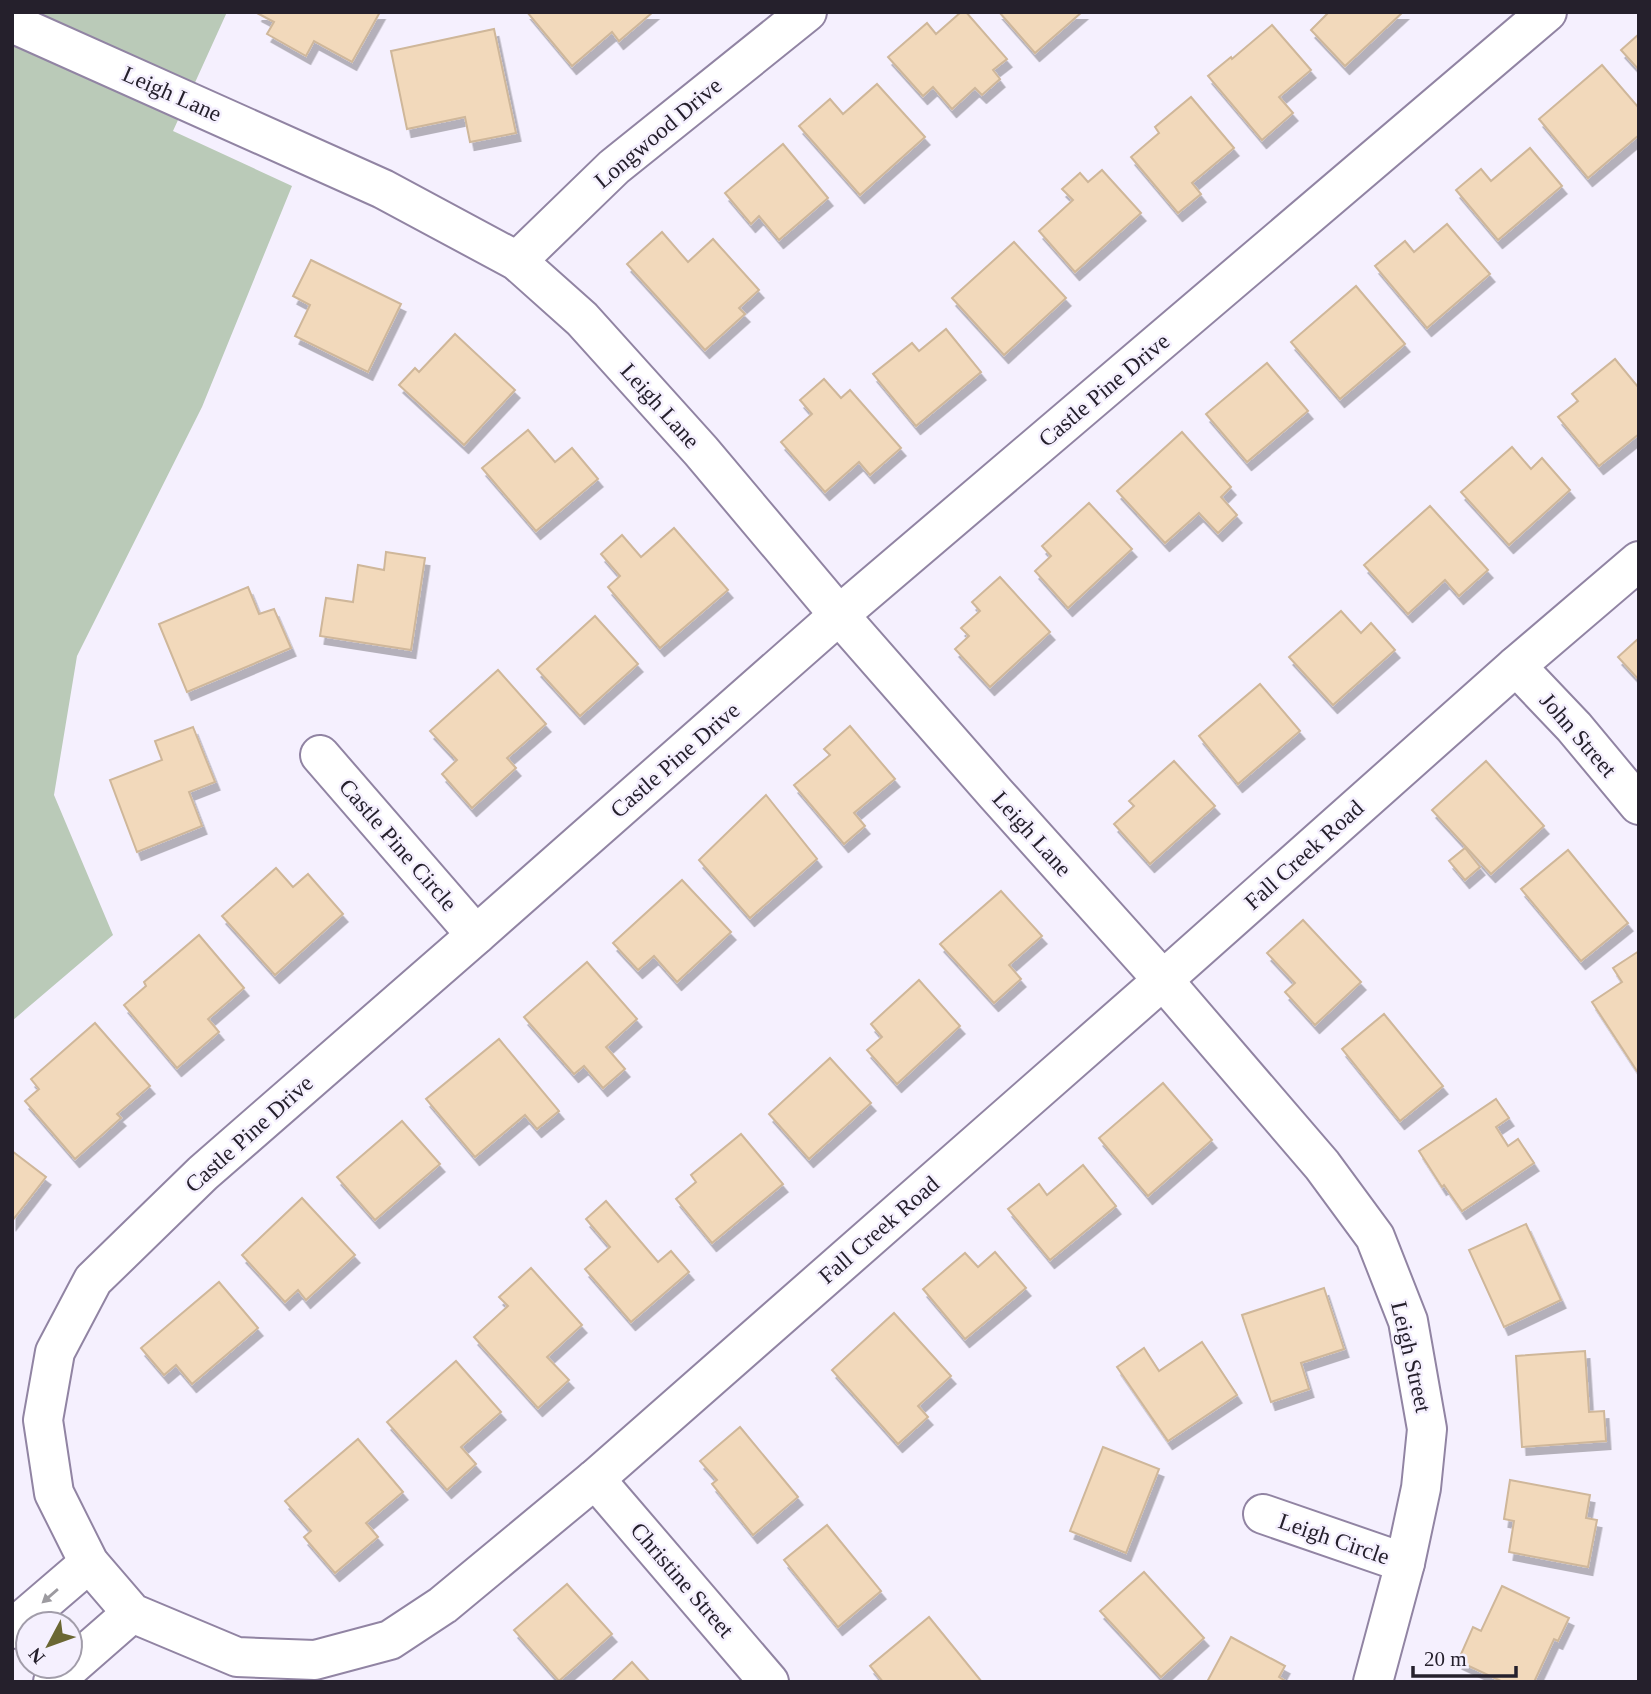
<svg xmlns="http://www.w3.org/2000/svg" width="1651" height="1694" viewBox="0 0 1651 1694" font-family="'Times New Roman',serif">
	<style>
		.green { fill: #bacab8 }
		.building { fill: #f2d9bb; stroke: #cfb79a; stroke-width: 2; filter: url(#shadow) }
		.lines { fill: none; stroke-linecap: round; stroke-linejoin: round }
		.minor-casing { stroke: #9184a3; stroke-width: 42 }
		.minor { stroke: #fff; stroke-width: 38 }
		.oneway { fill: #9d9ba0 }
		.labels { text-anchor: middle; dominant-baseline: central; stroke-width: 5; stroke-linejoin: round; paint-order: stroke }
		.street-label { font-size: 23px; fill: #25202c; stroke: #f5f0fe }
	</style>
	<defs>
		<filter id="shadow"><feDropShadow dx="4.5" dy="8" stdDeviation="0" flood-color="#0004"/></filter>
	</defs>
	<rect width="100%" height="100%" fill="#f5f0fe"/>
	<path class="green" d="M12,12H227L173,131L292,186L202,407L77,656L54,795L113,935L12,1021Z"/>
	<g class="building">
		<path d="M380,12L352,62L314,41L306,56L267,34L274,22L257,13Z"/>
		<path d="M527,12H653L619,41L612,32L572,66Z"/>
		<path d="M961,12H966L1007,59L993,70L1000,79L982,95L975,88L952,109L933,87L923,96L888,57L927,23L936,34Z"/>
		<path d="M999,12H1082L1035,53Z"/>
		<path d="M1326,12H1403L1345,66L1311,30L1327,14Z"/>
		<path d="M1272,25L1311,70L1279,97L1293,113L1262,140L1208,76L1231,57L1232,59Z"/>
		<path d="M494,29L516,133L470,142L465,117L407,129L391,51Z"/>
		<path d="M1639,34V70L1621,50Z"/>
		<path d="M1602,65L1639,108V135L1588,178L1539,119Z"/>
		<path d="M877,84L925,137L860,195L799,126L830,99L843,114Z"/>
		<path d="M1191,97L1234,148L1192,183L1201,194L1178,213L1131,157L1159,133L1155,127Z"/>
		<path d="M783,144L828,198L779,240L759,216L751,224L725,193Z"/>
		<path d="M1530,148L1562,186L1498,240L1456,190L1481,169L1491,181Z"/>
		<path d="M1102,170L1141,213L1075,272L1039,231L1073,200L1062,189L1080,173L1088,182Z"/>
		<path d="M1447,224L1490,274L1427,328L1375,266L1405,241L1414,252Z"/>
		<path d="M662,232L688,262L713,239L759,290L739,308L745,314L705,350L627,264Z"/>
		<path d="M1014,242L1066,298L1004,355L952,298Z"/>
		<path d="M311,260L401,304L368,372L295,336L310,305L293,296Z"/>
		<path d="M1356,286L1405,344L1340,399L1291,342Z"/>
		<path d="M946,329L981,372L916,426L873,374L912,343L919,351Z"/>
		<path d="M455,334L515,390L464,445L399,385L415,368L419,372Z"/>
		<path d="M1615,359L1639,388V434L1599,466L1558,417L1578,401L1572,394Z"/>
		<path d="M1267,363L1308,411L1247,462L1206,414Z"/>
		<path d="M824,379L841,398L850,390L901,448L870,475L859,462L825,492L781,442L812,414L800,400Z"/>
		<path d="M528,430L555,462L572,448L598,479L536,531L482,468Z"/>
		<path d="M1182,432L1231,487L1221,497L1237,515L1218,533L1199,513L1165,543L1117,491Z"/>
		<path d="M1512,447L1531,469L1542,458L1570,490L1509,545L1461,492Z"/>
		<path d="M1089,503L1132,549L1068,608L1035,571L1051,556L1042,546Z"/>
		<path d="M1430,506L1488,570L1459,596L1445,580L1408,614L1364,565Z"/>
		<path d="M674,528L728,590L660,648L608,587L620,576L601,554L622,535L641,557Z"/>
		<path d="M386,552L425,558L411,650L320,636L326,598L353,602L358,565L384,570Z"/>
		<path d="M1000,577L1050,632L990,687L955,649L969,636L961,628L980,611L972,602Z"/>
		<path d="M248,587L259,614L274,609L291,648L187,692L159,624Z"/>
		<path d="M1341,611L1361,633L1371,623L1395,650L1333,705L1289,657Z"/>
		<path d="M595,616L638,664L580,716L537,669Z"/>
		<path d="M1639,638V680L1618,657Z"/>
		<path d="M498,670L546,724L507,758L516,768L472,808L442,774L457,760L430,731Z"/>
		<path d="M1260,684L1300,731L1238,784L1199,736Z"/>
		<path d="M850,726L895,779L854,813L865,826L844,844L794,785L830,755L824,749Z"/>
		<path d="M193,727L215,782L189,792L202,826L137,852L110,780L162,760L155,741Z"/>
		<path d="M1174,761L1215,806L1150,864L1114,824L1134,806L1129,801Z"/>
		<path d="M1486,761L1544,826L1491,874L1432,810Z"/>
		<path d="M766,795L817,859L750,918L699,860Z"/>
		<path d="M1465,848L1480,867L1465,880L1449,861Z"/>
		<path d="M1568,850L1628,923L1581,961L1521,889Z"/>
		<path d="M276,868L293,887L308,874L343,914L275,975L222,916Z"/>
		<path d="M682,880L731,932L677,982L654,956L638,970L613,943Z"/>
		<path d="M1001,891L1042,936L1009,965L1021,979L994,1003L940,944Z"/>
		<path d="M1303,920L1361,982L1315,1025L1285,992L1295,983L1267,953Z"/>
		<path d="M199,935L244,988L208,1019L219,1032L177,1068L124,1005L146,986L144,982Z"/>
		<path d="M1639,951V1070L1637,1071L1592,1002L1622,982L1613,968Z"/>
		<path d="M587,962L637,1019L606,1047L625,1069L603,1088L584,1066L574,1074L524,1017Z"/>
		<path d="M919,980L960,1026L897,1084L867,1050L882,1037L871,1024Z"/>
		<path d="M1384,1014L1443,1086L1400,1121L1342,1049Z"/>
		<path d="M95,1023L150,1086L117,1114L121,1118L75,1159L25,1101L39,1089L31,1079Z"/>
		<path d="M499,1039L559,1111L537,1129L525,1115L475,1157L426,1099Z"/>
		<path d="M830,1058L871,1103L809,1159L769,1114Z"/>
		<path d="M1163,1083L1212,1140L1148,1196L1099,1138Z"/>
		<path d="M1496,1099L1509,1118L1496,1127L1508,1146L1518,1139L1534,1163L1462,1211L1444,1185L1442,1187L1419,1151Z"/>
		<path d="M402,1121L440,1164L375,1220L337,1177Z"/>
		<path d="M741,1134L783,1184L712,1243L676,1199L696,1182L691,1175Z"/>
		<path d="M12,1151L46,1177L12,1221Z"/>
		<path d="M1083,1165L1116,1206L1050,1260L1008,1209L1039,1184L1047,1195Z"/>
		<path d="M302,1198L355,1255L306,1300L298,1290L285,1302L242,1255Z"/>
		<path d="M606,1201L658,1262L671,1251L689,1272L631,1322L585,1269L610,1247L586,1219Z"/>
		<path d="M1526,1224L1561,1300L1504,1327L1469,1250Z"/>
		<path d="M995,1252L1026,1288L965,1339L923,1289L965,1253L978,1267Z"/>
		<path d="M531,1268L582,1325L547,1357L569,1380L538,1408L474,1337L508,1306L499,1297Z"/>
		<path d="M219,1282L258,1328L192,1384L176,1365L164,1375L141,1348Z"/>
		<path d="M1324,1288L1344,1349L1301,1363L1309,1389L1271,1402L1242,1315Z"/>
		<path d="M894,1313L951,1376L918,1406L928,1417L898,1444L832,1370Z"/>
		<path d="M1202,1342L1237,1395L1168,1441L1117,1367L1144,1348L1159,1371Z"/>
		<path d="M1585,1351L1589,1412L1604,1411L1606,1441L1522,1447L1516,1356Z"/>
		<path d="M456,1361L501,1412L461,1447L476,1464L447,1490L387,1422Z"/>
		<path d="M740,1427L798,1497L753,1535L712,1484L717,1480L700,1461Z"/>
		<path d="M358,1439L403,1492L366,1523L378,1537L335,1573L304,1537L311,1531L285,1501Z"/>
		<path d="M1103,1447L1159,1469L1126,1553L1070,1531Z"/>
		<path d="M1510,1480L1590,1495L1586,1518L1597,1520L1588,1567L1509,1552L1514,1521L1504,1519Z"/>
		<path d="M827,1525L881,1591L838,1627L784,1560Z"/>
		<path d="M1144,1572L1204,1638L1161,1677L1100,1611Z"/>
		<path d="M567,1584L612,1634L559,1681L514,1630Z"/>
		<path d="M1502,1586L1569,1618L1558,1641L1554,1639L1534,1682H1503L1458,1661L1473,1627L1481,1631Z"/>
		<path d="M929,1617L982,1682H883L870,1666Z"/>
		<path d="M1231,1637L1285,1666L1279,1677L1287,1682H1207Z"/>
		<path d="M632,1662L650,1682H611Z"/>
	</g>
	<g class="lines">
		<defs>
			<g id="minor">
				<path d="M1547,12L839,615L476,935L203,1173L93,1280L55,1352L43,1420L54,1493L89,1563L132,1613L237,1657L315,1660L390,1640L443,1605L595,1479L1163,980L1516,666L1639,561"/>
				<path d="M12,23L383,189L517,261L582,319L701,451L839,615L996,794L1163,980L1322,1165L1375,1237L1408,1321L1427,1429L1421,1488L1405,1563L1373,1682"/>
				<path d="M517,261L614,167L807,12"/>
				<path d="M1516,666L1574,727L1639,805"/>
				<path d="M320,755L476,935"/>
				<path d="M595,1479L769,1682"/>
				<path d="M1263,1514L1405,1563"/>
				<path d="M12,1629L89,1563"/>
				<path d="M53,1682L132,1613"/>
			</g>
		</defs>
		<use href="#minor" class="minor-casing"/>
		<use href="#minor" class="minor"/>
	</g>
	<defs><path id="oneway-solid" d="M-6-.8H1V-3.2L6.5 0L1 3.2V.8H-6Z" transform="scale(1.75)"/></defs>
	<use class="oneway" href="#oneway-solid" transform="translate(50 1596) rotate(139)"/>
	<g class="labels">
		<g class="street-label">
			<text transform="translate(172 94) rotate(24)">Leigh Lane</text>
			<text transform="translate(658 133) rotate(-40)">Longwood Drive</text>
			<text transform="translate(1104 390) rotate(-40)">Castle Pine Drive</text>
			<text transform="translate(660 406) rotate(48)">Leigh Lane</text>
			<text transform="translate(1578 735) rotate(49)">John Street</text>
			<text transform="translate(675 760) rotate(-41)">Castle Pine Drive</text>
			<text transform="translate(1032 834) rotate(48)">Leigh Lane</text>
			<text transform="translate(398 845) rotate(49)">Castle Pine Circle</text>
			<text transform="translate(1304 855) rotate(-42)">Fall Creek Road</text>
			<text transform="translate(249 1134) rotate(-42)">Castle Pine Drive</text>
			<text transform="translate(879 1230) rotate(-41)">Fall Creek Road</text>
			<text transform="translate(1411 1357) rotate(77)">Leigh Street</text>
			<text transform="translate(1334 1539) rotate(19)">Leigh Circle</text>
			<text transform="translate(682 1580) rotate(49)">Christine Street</text>
		</g>
	</g>
	<rect width="1651" height="1694" fill="none" stroke="#25202c" stroke-width="28"/>
	<g transform="translate(49 1645) rotate(229)"><circle r="33" fill="#f5f0fe" stroke="#a29daa" stroke-width="2"/>
	<path d="M0-5L12 26L0 18L-12 26Z" fill="#6b6733"/>
	<text y="-10" font-size="19" font-weight="bold" text-anchor="middle" fill="#25202c">N</text>
	</g>
	<path d="M1413 1666v10h103v-10" fill="none" stroke="#25202c" stroke-width="3.5"/>
	<text x="1424" y="1666" font-size="21" fill="#25202c" stroke="#f5f0fe" stroke-width="5" paint-order="stroke">20 m</text>
</svg>
